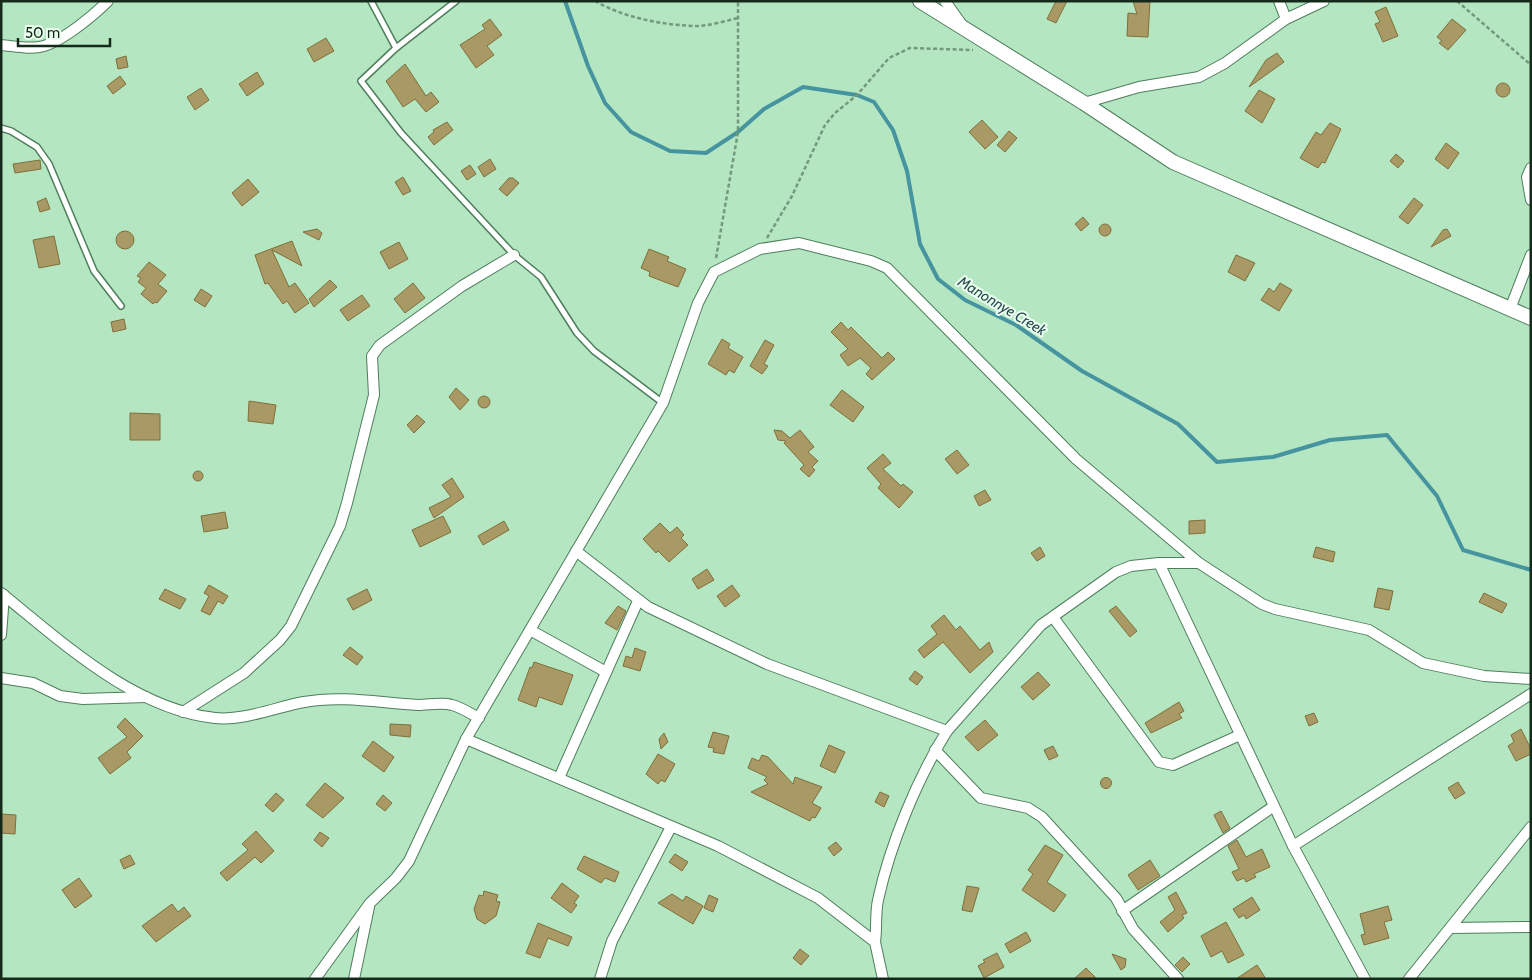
<svg xmlns="http://www.w3.org/2000/svg" width="1532" height="980" viewBox="0 0 1532 980" font-family="Cabin,sans-serif">
	<style>
		.lines { fill: none; stroke-linecap: round; stroke-linejoin: round }
		.stream { stroke: #46949f; stroke-width: 4 }
		.building { fill: #a99964; stroke: #7f6f3b }
		.lane-casing { stroke: #4f7e5d; stroke-width: 8 }
		.street-casing { stroke: #4f7e5d; stroke-width: 12 }
		.secondary-casing { stroke: #4f7e5d; stroke-width: 16 }
		.path { stroke: #73997d; stroke-width: 2.5; stroke-dasharray: 4 2.5; stroke-linecap: butt }
		.lane { stroke: #fff; stroke-width: 5 }
		.street { stroke: #fff; stroke-width: 10 }
		.secondary { stroke: #fff; stroke-width: 14 }
		.labels { text-anchor: middle; dominant-baseline: central; stroke-width: 4; stroke-linejoin: round; paint-order: stroke }
		.water-label { font-size: 15px; font-style: italic; fill: #2c4c53; stroke: #ebffef }
	</style>
	<rect width="100%" height="100%" fill="#b4e6c1"/>
	<g class="lines">
		<path class="stream" d="M565,1L588,66L605,103L631,132L670,151L706,153L738,132L764,109L803,87L857,95L874,102L893,130L907,171L920,244L938,279L965,300L1016,325L1082,371L1178,424L1217,462L1273,457L1330,440L1387,435L1437,496L1463,550L1531,570"/>
	</g>
	<g class="building">
		<path d="M1056,1H1067L1056,23L1047,19Z"/>
		<path d="M1133,1H1150L1148,37L1127,36L1128,13L1137,14Z"/>
		<path d="M1386,7L1398,36L1383,42L1375,24L1380,22L1375,12Z"/>
		<path d="M490,19L502,35L487,46L494,55L476,68L460,45L485,29L482,25Z"/>
		<path d="M1452,19L1466,30L1448,50L1439,43L1442,41L1437,37Z"/>
		<path d="M326,38L334,51L314,62L307,49Z"/>
		<path d="M1277,53L1284,62L1249,87L1266,60Z"/>
		<path d="M126,56L128,67L118,69L116,59Z"/>
		<path d="M405,64L426,96L431,92L439,102L426,112L415,99L403,107L386,81Z"/>
		<path d="M257,72L264,84L247,96L239,84Z"/>
		<path d="M120,76L126,84L113,94L107,86Z"/>
		<circle cx="1503" cy="90" r="7"/>
		<path d="M201,88L209,100L195,110L187,97Z"/>
		<path d="M1259,90L1275,99L1262,123L1245,111Z"/>
		<path d="M982,120L998,137L985,149L969,132Z"/>
		<path d="M447,122L453,130L434,145L428,137L434,132L433,130Z"/>
		<path d="M1330,123L1341,129L1325,163L1322,162L1318,168L1300,158L1316,132L1321,135Z"/>
		<path d="M1009,131L1017,138L1005,152L997,145Z"/>
		<path d="M1446,143L1459,153L1448,169L1435,159Z"/>
		<path d="M1396,154L1404,161L1398,168L1390,161Z"/>
		<path d="M490,159L496,169L484,177L478,167Z"/>
		<path d="M40,160L41,169L15,173L13,164Z"/>
		<path d="M470,165L476,174L467,180L461,171Z"/>
		<path d="M403,177L411,191L403,195L395,182Z"/>
		<path d="M509,178H513L519,183L507,196L499,189Z"/>
		<path d="M248,179L259,192L242,206L232,193Z"/>
		<path d="M46,198L50,209L40,212L37,202Z"/>
		<path d="M1414,198L1423,205L1408,224L1399,217Z"/>
		<path d="M1083,217L1089,224L1081,231L1075,224Z"/>
		<circle cx="1105" cy="230" r="6"/>
		<path d="M317,229L322,233L319,240L303,232Z"/>
		<path d="M1447,229L1451,236L1431,247L1443,230Z"/>
		<circle cx="125" cy="240" r="9"/>
		<path d="M54,236L60,264L39,268L33,240Z"/>
		<path d="M292,241L302,266L272,250L289,287L295,283L309,303L295,313L287,301L283,304L268,283L265,284L255,255Z"/>
		<path d="M399,242L408,259L389,269L380,252Z"/>
		<path d="M649,249L669,257L667,261L686,269L678,287L649,276L650,272L641,268Z"/>
		<path d="M1236,255L1255,263L1245,281L1228,272Z"/>
		<path d="M149,262L166,275L158,284L167,291L157,303L155,302L153,304L141,294L146,288L138,282L141,278L137,276Z"/>
		<path d="M330,280L337,287L314,307L309,299Z"/>
		<path d="M413,283L425,298L405,313L394,299Z"/>
		<path d="M1280,283L1292,290L1279,311L1261,300L1269,288L1274,292Z"/>
		<path d="M201,289L212,296L205,307L194,300Z"/>
		<path d="M362,295L370,306L348,321L340,310Z"/>
		<path d="M124,319L126,329L113,332L111,322Z"/>
		<path d="M841,322L848,330L851,327L882,358L888,352L895,359L872,380L866,374L871,368L860,358L848,366L840,355L848,349L831,332Z"/>
		<path d="M722,339L730,344L728,348L743,357L734,373L729,370L726,375L708,364Z"/>
		<path d="M765,340L774,345L764,364L768,366L762,374L750,366Z"/>
		<path d="M456,388L469,400L460,410L449,397Z"/>
		<path d="M842,390L864,407L853,422L830,405Z"/>
		<circle cx="484" cy="402" r="6"/>
		<path d="M249,401L276,405L273,424L248,421Z"/>
		<path d="M130,413L160,414V440H130Z"/>
		<path d="M417,415L425,422L414,433L407,425Z"/>
		<path d="M774,430L782,431L790,438L800,430L814,447L808,452L818,461L812,467L815,470L809,477L800,469L804,465L784,443L786,441L778,440Z"/>
		<path d="M957,450L969,465L957,474L945,459Z"/>
		<path d="M883,454L891,463L883,469L901,486L903,484L913,492L899,508L878,488L881,484L867,468Z"/>
		<circle cx="198" cy="476" r="5"/>
		<path d="M452,478L464,497L434,518L429,508L451,497L442,485Z"/>
		<path d="M985,490L991,500L979,506L974,496Z"/>
		<path d="M225,512L228,528L204,532L201,516Z"/>
		<path d="M443,516L451,532L420,547L412,530Z"/>
		<path d="M1205,520V533L1189,534V521Z"/>
		<path d="M504,521L509,530L483,545L478,536Z"/>
		<path d="M660,523L670,533L677,527L684,535L681,538L688,545L669,562L658,551L656,553L643,539Z"/>
		<path d="M1040,547L1045,556L1037,561L1031,553Z"/>
		<path d="M1316,547L1335,552L1333,562L1313,557Z"/>
		<path d="M707,569L714,580L698,589L692,579Z"/>
		<path d="M209,585L228,596L223,604L218,601L210,615L201,611L209,596L204,593Z"/>
		<path d="M732,585L740,596L725,607L717,596Z"/>
		<path d="M1378,588L1393,591L1389,610L1374,607Z"/>
		<path d="M165,589L186,599L180,609L159,599Z"/>
		<path d="M367,589L372,600L353,610L347,599Z"/>
		<path d="M1484,593L1507,604L1502,613L1479,602Z"/>
		<path d="M618,606L626,611L617,630L605,623Z"/>
		<path d="M1116,606L1137,631L1130,637L1109,611Z"/>
		<path d="M944,615L956,630L960,626L980,650L989,642L993,652L970,673L943,642L924,658L918,650L937,634L931,626Z"/>
		<path d="M350,647L363,657L357,665L343,655Z"/>
		<path d="M635,648L646,652L640,671L623,666L626,656L632,658Z"/>
		<path d="M534,662L573,675L562,705L539,697L536,707L518,700L530,667L532,668Z"/>
		<path d="M915,671L923,677L917,685L909,679Z"/>
		<path d="M1038,672L1050,685L1033,700L1021,687Z"/>
		<path d="M1179,702L1184,711L1179,714L1182,718L1151,733L1145,723Z"/>
		<path d="M1314,713L1318,722L1309,726L1305,716Z"/>
		<path d="M125,718L143,736L127,752L131,758L110,774L98,758L127,737L117,727Z"/>
		<path d="M985,720L998,735L978,751L965,737Z"/>
		<path d="M390,724L411,725L410,737L390,735Z"/>
		<path d="M1521,729L1531,749V754L1516,761L1508,746L1514,742L1511,735Z"/>
		<path d="M713,732L729,736L724,754L713,752L714,748L708,747Z"/>
		<path d="M664,733L668,742L661,749L659,739Z"/>
		<path d="M373,741L394,757L384,772L362,756Z"/>
		<path d="M829,745L845,752L835,773L820,766Z"/>
		<path d="M1053,746L1058,756L1049,760L1044,750Z"/>
		<path d="M658,754L675,764L665,782L661,780L658,784L646,774Z"/>
		<path d="M762,755L768,757L793,784L795,777L822,787L812,803L821,808L815,818L812,817L810,821L751,792L768,784L764,780L767,777L748,768L752,758L759,761Z"/>
		<circle cx="1106" cy="783" r="5.5"/>
		<path d="M1458,782L1465,793L1455,799L1448,788Z"/>
		<path d="M325,783L344,798L323,818L306,805Z"/>
		<path d="M880,792L889,796L884,807L875,802Z"/>
		<path d="M276,793L284,800L273,812L265,805Z"/>
		<path d="M383,795L392,803L385,811L376,804Z"/>
		<path d="M1221,811L1230,828L1223,833L1214,815Z"/>
		<path d="M1,814L16,815L15,834L1,833Z"/>
		<path d="M256,831L274,851L261,863L255,857L227,881L220,873L248,850L242,844Z"/>
		<path d="M320,832L329,838L322,847L314,840Z"/>
		<path d="M1237,840L1246,857L1262,849L1270,867L1254,874L1256,877L1246,882L1244,878L1237,881L1232,872L1239,869L1228,846Z"/>
		<path d="M836,842L842,849L834,856L828,848Z"/>
		<path d="M1045,845L1063,855L1047,882L1066,895L1054,912L1022,890L1033,874L1028,870Z"/>
		<path d="M675,854L688,862L682,871L669,862Z"/>
		<path d="M130,855L135,864L124,869L120,860Z"/>
		<path d="M584,856L619,872L615,882L605,878L601,883L577,869Z"/>
		<path d="M1150,860L1160,876L1138,890L1128,875Z"/>
		<path d="M79,878L92,896L75,908L62,890Z"/>
		<path d="M562,883L579,896L574,903L577,905L571,913L551,898Z"/>
		<path d="M967,886L979,888L972,912L962,910Z"/>
		<path d="M484,891L498,895L496,901L500,902L496,916L485,924L477,919L474,909L479,895L483,896Z"/>
		<path d="M1176,892L1187,913L1182,915L1184,918L1168,932L1160,922L1175,910L1168,897Z"/>
		<path d="M672,894L683,901L686,896L703,906L693,924L658,903Z"/>
		<path d="M709,895L718,899L713,912L704,908Z"/>
		<path d="M1252,897L1260,910L1246,919L1244,915L1239,918L1233,909Z"/>
		<path d="M172,904L178,912L184,907L191,916L156,942L142,926Z"/>
		<path d="M1388,906L1392,920L1384,922L1389,938L1364,945L1361,935L1365,934L1360,914Z"/>
		<path d="M1226,922L1244,955L1228,963L1222,951L1211,957L1201,936Z"/>
		<path d="M538,923L572,937L568,946L548,938L540,958L526,953Z"/>
		<path d="M1026,932L1031,941L1010,953L1005,944Z"/>
		<path d="M800,949L809,956L801,965L793,958Z"/>
		<path d="M997,953L1004,967L984,978L978,966L985,962L983,960Z"/>
		<path d="M1112,954L1126,959L1125,967L1121,970Z"/>
		<path d="M1183,957L1190,964L1182,972L1175,965Z"/>
		<path d="M1257,965L1266,979H1236Z"/>
		<path d="M1086,968L1097,979H1074Z"/>
	</g>
	<g class="lines">
		<defs>
			<g id="lane">
				<path d="M371,1L396,48"/>
				<path d="M456,1L396,48L361,81L401,133L514,255L541,277L577,333L594,351L663,403"/>
				<path d="M1,128L11,131L37,147L49,164L94,271L121,306"/>
			</g>
			<g id="street">
				<path d="M945,1L962,25"/>
				<path d="M1279,1L1286,19"/>
				<path d="M1,45C14,46 31,50 44,46C64,40 94,15 108,1"/>
				<path d="M1084,103L1139,87L1199,77L1225,63L1286,19L1324,1"/>
				<path d="M1531,168L1527,177L1531,200"/>
				<path d="M1510,309L1531,255"/>
				<path d="M576,551L648,607L767,664L947,731"/>
				<path d="M1159,563L1293,846L1365,979"/>
				<path d="M1,593C62,642 133,709 215,718C244,721 276,707 304,702C342,695 380,703 418,705C429,705 441,702 452,705C461,707 471,714 479,718"/>
				<path d="M1053,617L1159,762L1173,765L1240,735"/>
				<path d="M530,630L606,672"/>
				<path d="M1,635L4,595"/>
				<path d="M1,678L33,683L60,696L83,699L146,697"/>
				<path d="M183,712L244,673L280,640L291,626L340,526L347,503L374,395L372,356L380,345L462,286L514,255"/>
				<path d="M466,739L718,846L818,898L875,942L883,979"/>
				<path d="M935,750L981,798L1028,808L1042,817L1116,898L1133,929L1178,979"/>
				<path d="M559,778L638,601"/>
				<path d="M1293,846L1531,694"/>
				<path d="M1122,911L1274,806"/>
				<path d="M1451,928L1531,927"/>
				<path d="M875,942C877,929 875,914 878,900C890,845 917,779 947,731L1041,625L1116,572L1131,566L1159,563H1199"/>
				<path d="M315,979L370,903L396,878L409,861L466,739L663,403L698,303L714,272L760,249L799,243L871,261L887,268L1076,459L1199,563L1262,604L1275,609L1369,630L1423,663L1484,676L1531,679"/>
				<path d="M354,979L369,907"/>
				<path d="M600,979L612,941L671,827"/>
				<path d="M1409,979L1531,827"/>
			</g>
			<path id="secondary" d="M920,1L1084,103L1173,162L1531,318"/>
		</defs>
		<use href="#lane" class="lane-casing"/>
		<use href="#street" class="street-casing"/>
		<use href="#secondary" class="secondary-casing"/>
		<g class="path">
			<path d="M595,1C625,18 662,25 696,26C709,26 725,21 738,18"/>
			<path d="M1457,1L1531,65"/>
			<path d="M767,238L792,196L825,125L835,113L857,95L889,58L910,48L973,50"/>
			<path d="M716,258L738,132V1"/>
		</g>
		<use href="#lane" class="lane"/>
		<use href="#street" class="street"/>
		<use href="#secondary" class="secondary"/>
	</g>
	<g class="labels">
		<g class="water-label">
			<text transform="translate(1002 306) rotate(31)">Manonnye Creek</text>
		</g>
	</g>
	<rect width="1532" height="980" fill="none" stroke="#162a1c" stroke-width="5"/>
	<path d="M18 38v8h92v-8" fill="none" stroke="#162a1c" stroke-width="2.5"/>
	<text x="25" y="38" font-size="15" fill="#162a1c" stroke="#ebffef" stroke-width="4" paint-order="stroke">50 m</text>
</svg>
